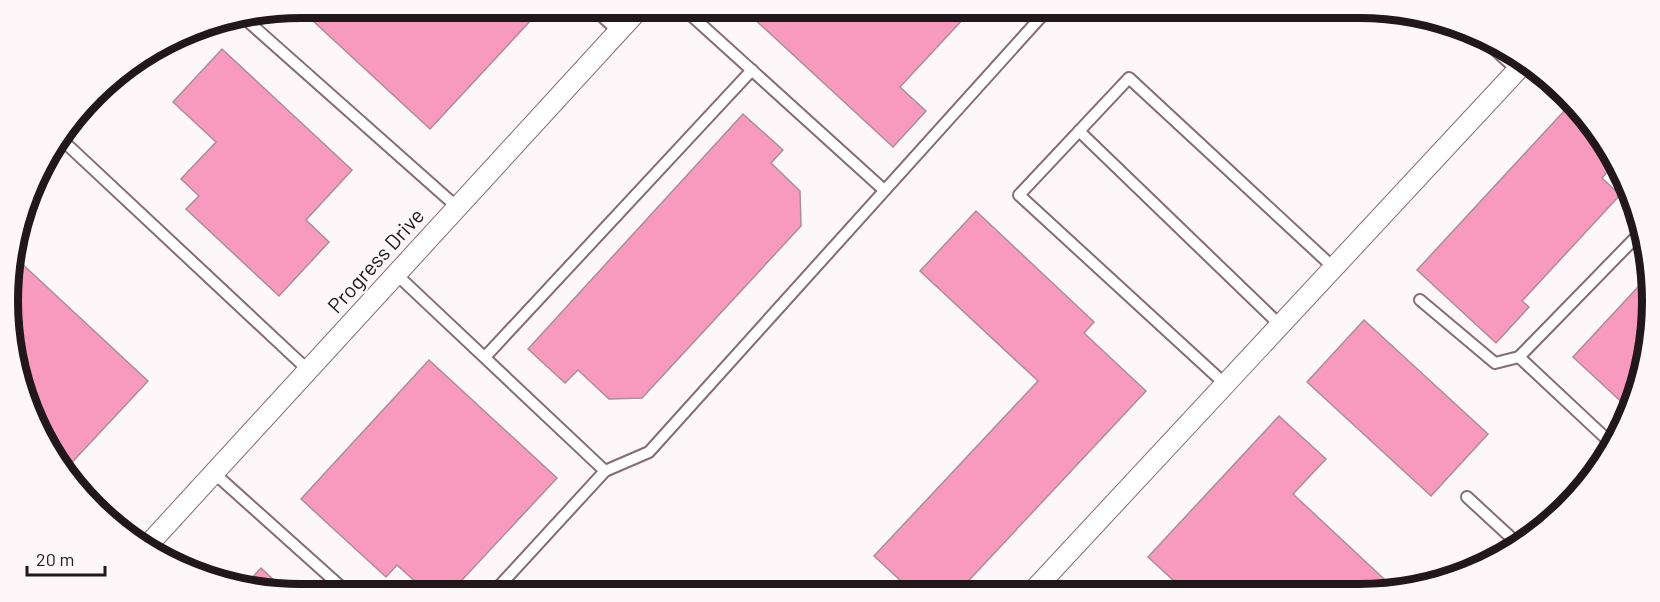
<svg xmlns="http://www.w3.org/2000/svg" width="1660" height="602" viewBox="0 0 1660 602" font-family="Barlow,sans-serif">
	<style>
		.building { fill: #f89abd; stroke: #ab8e97; stroke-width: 1.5 }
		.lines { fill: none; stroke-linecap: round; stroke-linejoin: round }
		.lane-casing { stroke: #876b75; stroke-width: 14 }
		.street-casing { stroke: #876b75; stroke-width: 22 }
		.lane { stroke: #fff; stroke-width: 10 }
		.street { stroke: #fff; stroke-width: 20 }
		.labels { text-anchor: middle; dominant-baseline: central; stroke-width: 4.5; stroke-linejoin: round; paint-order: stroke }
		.street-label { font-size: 21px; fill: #22171b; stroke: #fef7fa }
		.rim { fill: none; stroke: #22171b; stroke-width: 8 }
	</style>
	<rect width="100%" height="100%" fill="#fef7fa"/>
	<g class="building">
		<path d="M299,8H522L533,18L430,129Z"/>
		<path d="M757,8H955L965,17L900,87L926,111L893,147L750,15Z"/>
		<path d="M222,49L352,170L306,220L329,242L279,296L186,209L199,196L181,179L216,142L173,102Z"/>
		<path d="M1565,110L1613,155L1616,162L1602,178L1620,195L1522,301L1529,307L1496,343L1417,270Z"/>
		<path d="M743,114L783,150L771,163L800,191L801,226L642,398L609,399L578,370L565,383L528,349Z"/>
		<path d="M976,211L1094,322L1084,333L1146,391L957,593H914L874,556L1038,381L920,271Z"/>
		<path d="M19,261L148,381L64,471L57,464L13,359L10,270Z"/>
		<path d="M1649,275L1642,377L1628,408L1573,357Z"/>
		<path d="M1364,320L1488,434L1431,496L1307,382Z"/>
		<path d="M429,360L557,478L449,594H429L397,565L386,577L301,499Z"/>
		<path d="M1279,416L1326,459L1293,494L1398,592H1186L1148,557Z"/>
		<path d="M261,568L288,593L243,587Z"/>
	</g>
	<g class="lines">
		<defs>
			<g id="lane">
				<path d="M593,8L618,31"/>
				<path d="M683,8L884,190"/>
				<path d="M1029,8L1040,18"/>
				<path d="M243,17L457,207"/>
				<path d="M1490,45L1517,70"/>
				<path d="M1079,131L1280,325"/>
				<path d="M60,138L308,370"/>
				<path d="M396,274L605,471"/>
				<path d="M1420,300L1495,363L1519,357"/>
				<path d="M485,357L752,70"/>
				<path d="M1225,384L1019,195L1129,78L1334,268"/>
				<path d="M1612,444L1519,357L1640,233"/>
				<path d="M214,473L349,594"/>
				<path d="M1467,497L1518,544"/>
				<path d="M492,594L605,471L649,452L1049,8"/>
			</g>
			<g id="street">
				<path d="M147,546L640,8"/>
				<path d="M1031,593L1525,62"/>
			</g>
		</defs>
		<use href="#lane" class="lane-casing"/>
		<use href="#street" class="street-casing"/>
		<use href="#lane" class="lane"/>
		<use href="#street" class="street"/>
	</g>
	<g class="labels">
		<g class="street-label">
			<text transform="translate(375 260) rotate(-48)">Progress Drive</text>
		</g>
	</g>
	<path d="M0 0H1660V602H0ZM301 18H1359A283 283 0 0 1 1642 301V301A283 283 0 0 1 1359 584H301A283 283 0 0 1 18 301V301A283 283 0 0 1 301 18Z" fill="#fef7fa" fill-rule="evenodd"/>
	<path class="rim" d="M301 18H1359A283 283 0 0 1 1642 301V301A283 283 0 0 1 1359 584H301A283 283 0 0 1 18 301V301A283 283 0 0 1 301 18Z"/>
	<path d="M27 566v9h78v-9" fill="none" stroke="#22171b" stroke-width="3"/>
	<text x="36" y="566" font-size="18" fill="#22171b" stroke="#fef7fa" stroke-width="4.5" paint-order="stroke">20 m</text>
</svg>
